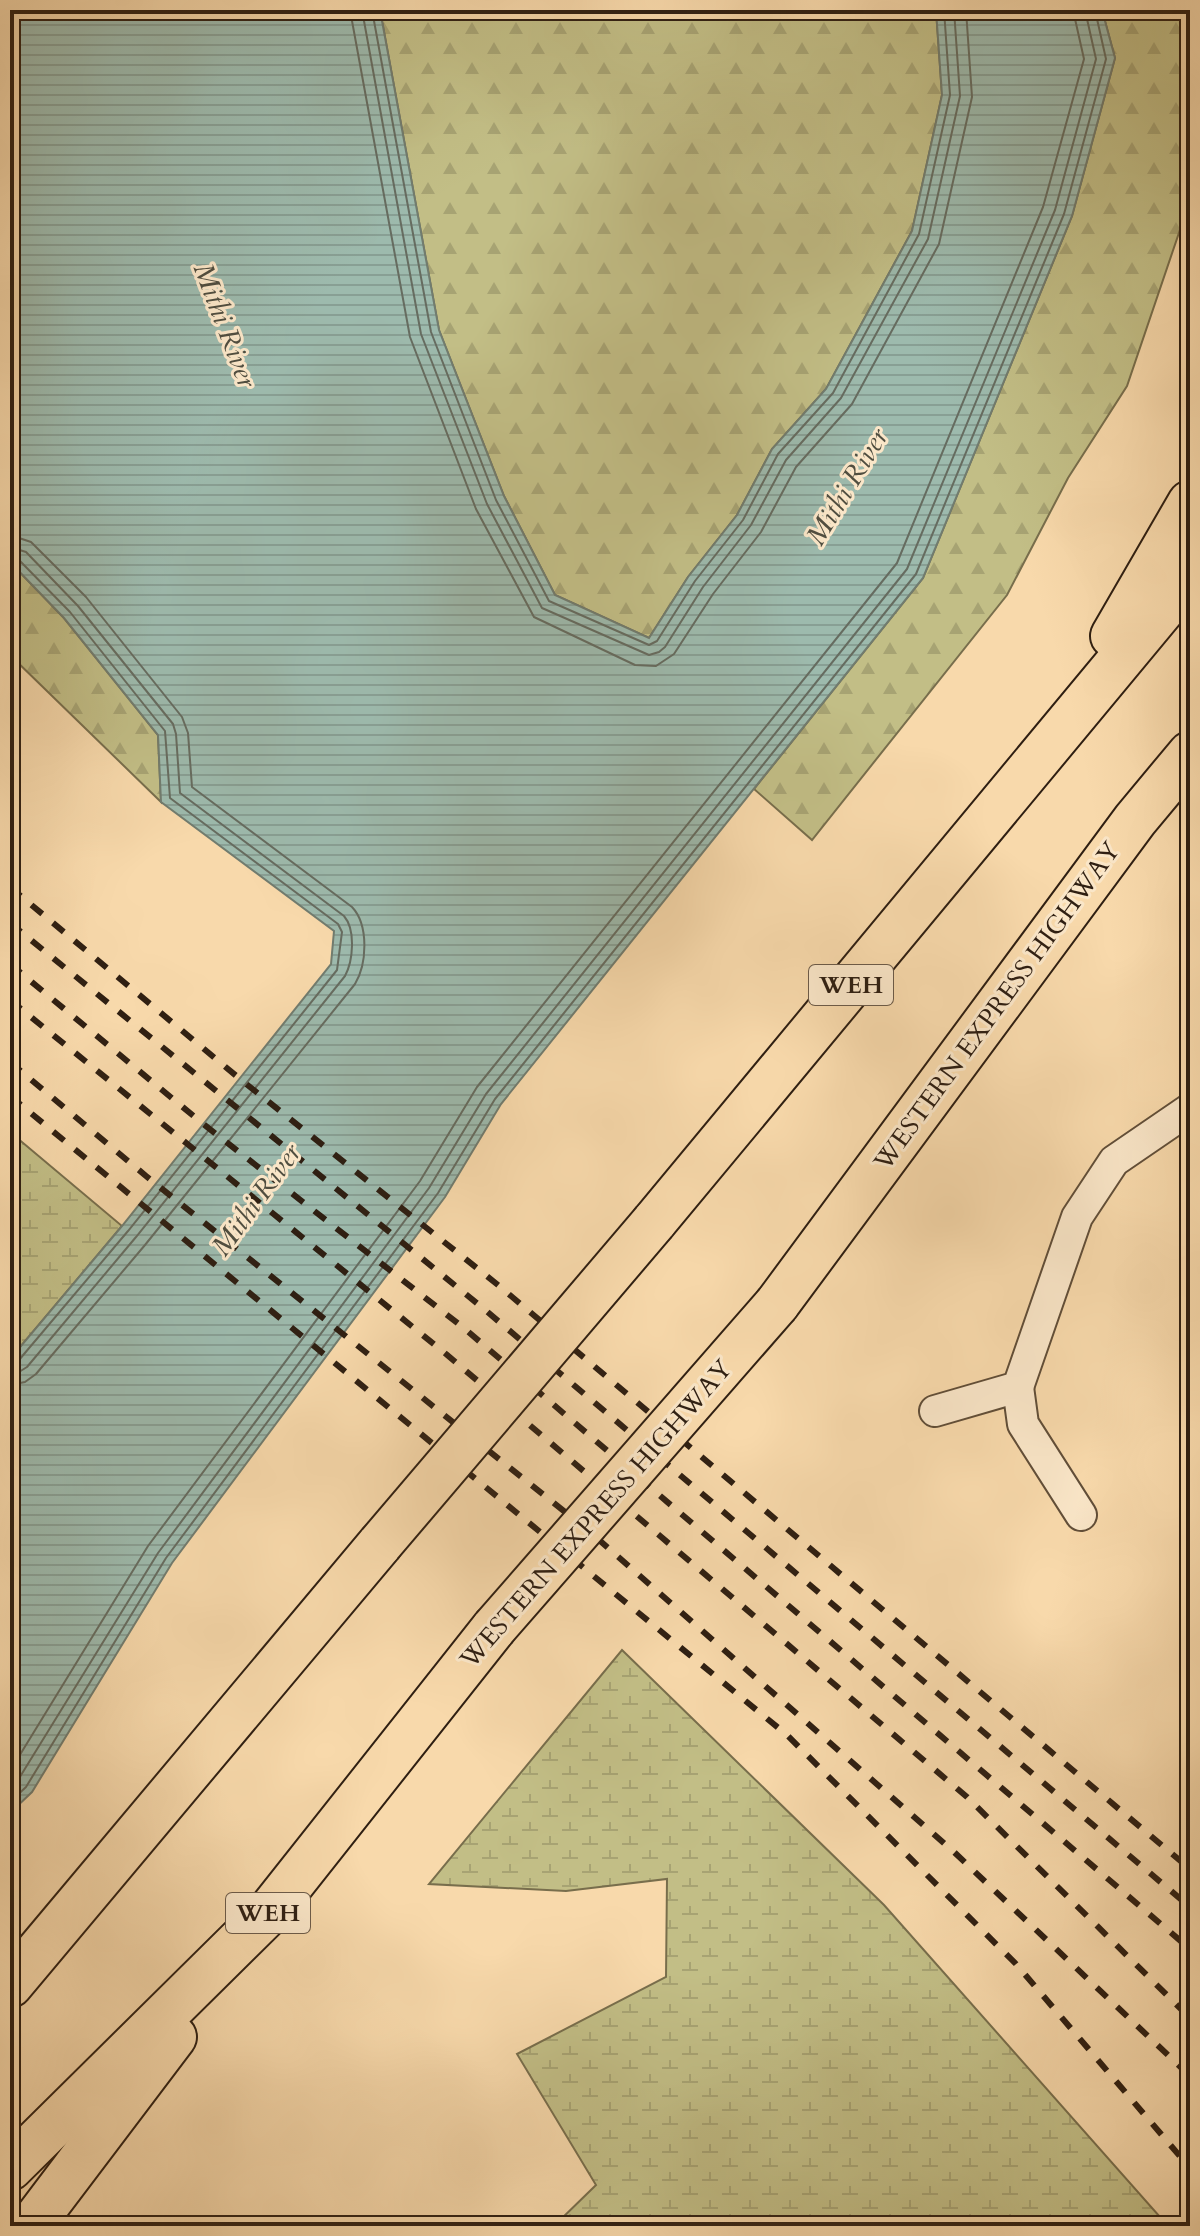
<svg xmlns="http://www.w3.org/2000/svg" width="1200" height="2236" viewBox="0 0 1200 2236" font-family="Cardo,serif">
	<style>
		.forest { fill: url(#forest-firs); stroke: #786e4c; stroke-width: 2 }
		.wetland { fill: url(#wetland-marsh); stroke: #786e4c; stroke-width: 2 }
		.water { fill: url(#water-rules); stroke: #717c6f; stroke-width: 2 }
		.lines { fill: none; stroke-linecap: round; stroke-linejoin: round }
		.shore { stroke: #666c60; stroke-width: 2 }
		.street-casing { stroke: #614e38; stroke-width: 34 }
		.highway-casing { stroke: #2f1f12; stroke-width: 48 }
		.street { stroke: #fae6c8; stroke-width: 30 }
		.highway { stroke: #f8d9ab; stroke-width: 44 }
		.rail { stroke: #2f1f12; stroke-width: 6; stroke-dasharray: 14 14; stroke-linecap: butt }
		.highway-bridge-casing { stroke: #2f1f12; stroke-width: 48; stroke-linecap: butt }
		.highway-bridge { stroke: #f8d9ab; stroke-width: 44 }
		.labels { text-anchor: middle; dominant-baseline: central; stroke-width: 6; stroke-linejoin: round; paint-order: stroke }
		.shield { fill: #fae6c8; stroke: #6c5b49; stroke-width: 2 }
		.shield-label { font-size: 24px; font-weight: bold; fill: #2f1f12 }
		.street-label { font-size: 26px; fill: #2f1f12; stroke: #fae6c8 }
		.water-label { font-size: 28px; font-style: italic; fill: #504e40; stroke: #fae6c8 }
	</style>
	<defs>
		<pattern id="forest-firs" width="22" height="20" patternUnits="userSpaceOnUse" patternTransform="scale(2)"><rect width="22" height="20" fill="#c2be86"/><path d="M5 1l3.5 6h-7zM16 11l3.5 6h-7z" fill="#a7a373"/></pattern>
		<pattern id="wetland-marsh" width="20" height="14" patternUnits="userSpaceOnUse" patternTransform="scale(2)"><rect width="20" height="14" fill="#c2be86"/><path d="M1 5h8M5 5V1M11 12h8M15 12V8" fill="none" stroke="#a7a373"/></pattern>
		<pattern id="water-rules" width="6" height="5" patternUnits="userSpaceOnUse" patternTransform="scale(2)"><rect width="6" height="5" fill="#9dbaad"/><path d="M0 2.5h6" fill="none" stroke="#889f94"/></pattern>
	</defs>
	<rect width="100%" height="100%" fill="#f8d9ab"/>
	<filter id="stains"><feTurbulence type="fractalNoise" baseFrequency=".0025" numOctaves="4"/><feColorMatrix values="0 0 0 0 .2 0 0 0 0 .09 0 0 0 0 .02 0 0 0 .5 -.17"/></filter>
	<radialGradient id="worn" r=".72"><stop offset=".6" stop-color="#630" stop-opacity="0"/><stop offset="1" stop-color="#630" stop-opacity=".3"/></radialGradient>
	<g class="forest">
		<path d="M380,10H936L942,95L912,231L826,389L772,449L737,515L688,577L649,638L555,595L504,496L439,330Z"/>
		<path d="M1102,10H1190V159L1184,218L1127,386L1068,478L1007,595L812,840L754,789L923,578L1072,216L1115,58Z"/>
		<path d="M10,562L64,618L158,735L161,802L10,655Z"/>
	</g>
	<g class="wetland">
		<path d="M10,1132L122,1226L10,1359Z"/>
		<path d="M622,1650L884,1905L1168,2226L556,2224L596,2185L517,2054L666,1977L667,1879L566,1891L429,1884Z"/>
	</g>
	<path class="water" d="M10,10H380L439,330L504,496L555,595L649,638L688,577L737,515L772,449L826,389L912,231L942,95L936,10H1102L1115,58L1072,216L923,578L501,1104L445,1197L172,1563L32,1792L10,1813V1359L122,1226L331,964L334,931L161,802L158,735L64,618L10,562Z"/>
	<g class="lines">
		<g class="shore">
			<path d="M350,10L410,337L476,509L534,617L635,665L656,666L674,654L713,594L761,532L796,467L852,404L939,244L972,97L966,10"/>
			<path d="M362,10L421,334L487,504L542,608L649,655L659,652L665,647L703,587L751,525L786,460L841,398L928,239L960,96L954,10"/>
			<path d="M372,10L431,332L496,500L549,601L649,645L657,641L695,581L743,520L778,454L833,393L919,234L950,95L944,10"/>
			<path d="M10,535L31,542L86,597L182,717L188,733L192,787L352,907C369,925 367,964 355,984L145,1245L36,1374L25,1382L10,1385"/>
			<path d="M10,547L26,552L78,606L173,724L176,734L180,793L344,916C356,930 353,961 345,976L136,1237L27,1367L19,1372L10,1373"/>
			<path d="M10,557L19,560L70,612L165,731L170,798L338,924L342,932L337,970L128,1231L19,1360L10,1363"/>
			<path d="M10,1771L148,1546L420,1181L477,1087L897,563L1043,207L1084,59L1073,10"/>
			<path d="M10,1788L18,1780L158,1553L429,1188L486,1094L907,569L1055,210L1096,59L1085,10"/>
			<path d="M10,1802L26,1787L166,1558L438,1193L495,1099L916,574L1064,214L1106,59L1095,10"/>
		</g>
		<defs>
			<g id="street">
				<path d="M1018,1387L1023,1424L1081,1515"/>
				<path d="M935,1411L1018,1387L1077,1217L1114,1161L1190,1109"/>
			</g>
			<g id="highway">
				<path d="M1113,636L1190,503"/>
				<path d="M654,1222L1190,576"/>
				<path d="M777,1304L1135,820L1190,754"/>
				<path d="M10,1985L380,1544"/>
				<path d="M10,2168L270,1911L494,1628"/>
				<path d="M31,2226L174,2037"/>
			</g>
		</defs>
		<use href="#street" class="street-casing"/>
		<use href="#highway" class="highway-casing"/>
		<use href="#street" class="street"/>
		<use href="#highway" class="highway"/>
		<g class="rail">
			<path d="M10,887L240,1079L498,1285L1190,1869"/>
			<path d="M10,923L484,1309L1190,1907"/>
			<path d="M10,964L202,1123L465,1329L1190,1949"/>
			<path d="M10,1000L446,1354L967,1797L1190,2018"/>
			<path d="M10,1062L146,1176L590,1532L954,1852L1190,2076"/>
			<path d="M10,1096L787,1735L1016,1964L1190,2168"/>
		</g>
		<defs>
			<g id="highway-bridge">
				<path d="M380,1544L654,1222"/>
				<path d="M494,1628L777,1304"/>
			</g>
		</defs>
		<use href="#highway-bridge" class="highway-bridge-casing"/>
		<use href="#highway-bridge" class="highway-bridge"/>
	</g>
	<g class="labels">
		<g class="shield">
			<rect x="809" y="965" width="84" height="40" rx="6"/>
			<rect x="226" y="1893" width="84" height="40" rx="6"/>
		</g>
		<g class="shield-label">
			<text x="851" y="985">WEH</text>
			<text x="268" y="1913">WEH</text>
		</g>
		<g class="street-label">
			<text transform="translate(997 1006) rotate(-54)">WESTERN EXPRESS HIGHWAY</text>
			<text transform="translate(596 1514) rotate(-49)">WESTERN EXPRESS HIGHWAY</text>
		</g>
		<g class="water-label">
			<text transform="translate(225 325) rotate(69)">Mithi River</text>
			<text transform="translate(847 487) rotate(-59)">Mithi River</text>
			<text transform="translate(256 1200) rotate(-54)">Mithi River</text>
		</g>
	</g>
	<rect width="1200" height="2236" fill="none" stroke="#f8d9ab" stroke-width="40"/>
	<rect x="12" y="12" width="1176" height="2212" fill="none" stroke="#2f1f12" stroke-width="4"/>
	<rect x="20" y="20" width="1160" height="2196" fill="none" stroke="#2f1f12" stroke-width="2"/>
	<rect width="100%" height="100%" filter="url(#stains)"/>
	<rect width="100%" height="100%" fill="url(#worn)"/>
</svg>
